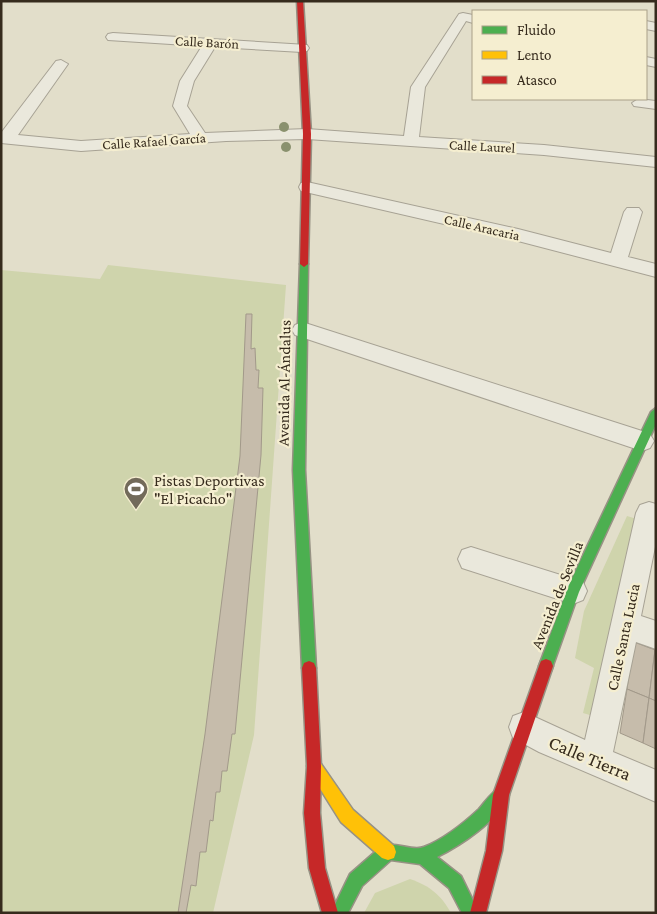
<svg xmlns="http://www.w3.org/2000/svg" width="657" height="914" viewBox="0 0 657 914" font-family="'Crimson Pro',serif">
	<style>
		.green { fill: #cfd4ac }
		.building { fill: #c6bcab; stroke: #a2998a }
		.lines { fill: none; stroke-linecap: round; stroke-linejoin: round }
		.street-casing { stroke: #a7a294; stroke-width: 2 }
		.fast-casing { stroke: #979284; stroke-width: 3 }
		.slow-casing { stroke: #979284; stroke-width: 3 }
		.jam-casing { stroke: #979284; stroke-width: 3 }
		.street { fill: #eae8dc; fill-rule: evenodd }
		.fast { fill: #4caf50; fill-rule: evenodd }
		.slow { fill: #ffc107; fill-rule: evenodd }
		.jam { fill: #c62828; fill-rule: evenodd }
		.tree { fill: #8a916e }
		.labels { text-anchor: middle; dominant-baseline: central; stroke-width: 4.5; stroke-linejoin: round; paint-order: stroke }
		.far-street-label { font-size: 14px; fill: #362b1d; stroke: #f5eed0 }
		.street-label { font-size: 16px; fill: #362b1d; stroke: #f5eed0 }
		.poi-label { font-size: 16px; fill: #362b1d; stroke: #f5eed0; text-anchor: start }
		.near-street-label { font-size: 19px; fill: #362b1d; stroke: #f5eed0 }
	</style>
	<rect width="100%" height="100%" fill="#e2deca"/>
	<g class="green">
		<path d="M108,265L286,285L254,735L213,913H1V270L100,279Z"/>
		<path d="M627,516L640,520L600,718L583,713L594,668L575,658L584,611Z"/>
		<path d="M410,879C430,886 441,895 451,913H364L375,893Z"/>
	</g>
	<g class="building">
		<path d="M246,314H252L251,349L255,348L256,370H259L258,388H263L261,455L235,734H232L227,771H222L220,792H216L213,821L210,820L206,852H200L196,886L191,885L186,913H178L205,734L240,456Z"/>
		<path d="M634,642L655,650L649,698L627,689Z"/>
		<path d="M655,650H656V701L649,698Z"/>
		<path d="M627,689L649,698L643,743L620,733Z"/>
		<path d="M649,698L656,701V749L643,743Z"/>
	</g>
	<g class="lines">
		<defs>
			<g id="street">
				<path d="M463,13L473,15V23L466,21L425,87L419,137L544,145L656,157V167L544,155L307,139L226,141L81,151L1,143V133L56,61L61,60L68,64L18,135L81,141L190,134L173,106L180,81L202,46L108,40L106,37L108,34L113,33L307,45L309,48L307,51L302,52L215,47L194,81L187,106L205,133L307,129L404,136L411,87L459,14Z"/>
				<path d="M646,21L656,23V31L646,29Z"/>
				<path d="M646,57L656,59V67L646,65Z"/>
				<path d="M638,99L656,101V109L634,106L632,103Z"/>
				<path d="M307,182L518,229L611,253L624,212L627,208H639L642,212L628,257L656,264V277L518,241L301,191L299,187L301,183Z"/>
				<path d="M302,322L642,431L650,434L654,441L650,448L642,451L295,335L292,330L295,325Z"/>
				<path d="M649,502L656,504V542L641,616L656,621V649L636,642L613,752L656,770V802L539,752L513,738L509,727L513,716L524,712L585,740L636,513L640,505Z"/>
				<path d="M471,547L583,582L587,591L583,600L573,604L462,568L458,559L462,550Z"/>
			</g>
			<g id="fast">
				<path d="M304,261L308,264L305,470L316,668L314,673L309,675L304,673L302,668L293,470L300,264Z"/>
				<path d="M656,408V424L579,592L551,671L546,673L541,671L539,666L568,587L651,412Z"/>
				<path d="M501,787L506,790L509,795C498,821 461,845 437,857L461,876L479,913H462L449,888L420,864L391,860L362,886L348,913H331L350,874L382,846C396,841 412,852 424,847C444,839 464,823 479,809C486,801 492,791 501,787Z"/>
			</g>
			<path id="slow" d="M314,759L319,761L353,810L394,846L396,852L394,858L388,860L382,858L341,822L309,771L307,766L309,761Z"/>
			<g id="jam">
				<path d="M297,1H303L311,134L308,264L304,267L300,264L303,134Z"/>
				<path d="M546,659L551,661L553,666L509,795L502,851L486,913H470L486,851L493,795L539,666L541,661Z"/>
				<path d="M309,661L314,663L316,668L321,766L320,813L325,868L338,913H322L309,868L304,813L307,766L302,668L304,663Z"/>
			</g>
		</defs>
		<use href="#street" class="street-casing"/>
		<use href="#fast" class="fast-casing"/>
		<use href="#slow" class="slow-casing"/>
		<use href="#jam" class="jam-casing"/>
		<use href="#street" class="street"/>
		<use href="#fast" class="fast"/>
		<use href="#slow" class="slow"/>
		<use href="#jam" class="jam"/>
	</g>
	<g class="tree">
		<circle cx="284" cy="127" r="5"/>
		<circle cx="286" cy="147" r="5"/>
	</g>
	<defs>
		<symbol id="stadium-pin" viewBox="-11 -11 22 30"><path d="M0 17L-7.5 6A9.5 9.5 0 1 1 7.5 6Z" fill="#726a5a" stroke="#f5eed0"/><path d="M0-5a6.5 5 0 1 0 0 10a6.5 5 0 1 0 0-10ZM-3.5-1.8h7v3.6h-7Z" fill="#fff"/></symbol>
	</defs>
	<g fill-rule="evenodd">
		<use href="#stadium-pin" x="122" y="475" width="28" height="38"/>
	</g>
	<g class="labels">
		<g class="far-street-label">
			<text transform="translate(207 42) rotate(3)">Calle Barón</text>
			<text transform="translate(154 141) rotate(-4)">Calle Rafael García</text>
			<text transform="translate(482 146) rotate(3)">Calle Laurel</text>
			<text transform="translate(482 227) rotate(13)">Calle Aracaria</text>
		</g>
		<g class="street-label">
			<text transform="translate(284 383) rotate(-89)">Avenida Al-Ándalus</text>
			<text transform="translate(557 595) rotate(-68)">Avenida de Sevilla</text>
			<text transform="translate(623 637) rotate(-78)">Calle Santa Lucia</text>
		</g>
		<g class="poi-label">
			<text x="154" y="480">Pistas Deportivas<tspan x="154" dy="18">"El Picacho"</tspan></text>
		</g>
		<g class="near-street-label">
			<text transform="translate(590 758) rotate(23)">Calle Tierra</text>
		</g>
	</g>
	<rect width="657" height="914" fill="none" stroke="#362b1d" stroke-width="5"/>
	<rect x="472" y="10" width="175" height="90" fill="#f5eed0" stroke="#a9a088"/>
	<rect x="482" y="26" width="25" height="8" fill="#4caf50" stroke="#a9a088"/>
	<text x="517" y="35" font-size="15" fill="#362b1d">Fluido</text>
	<rect x="482" y="51" width="25" height="8" fill="#ffc107" stroke="#a9a088"/>
	<text x="517" y="60" font-size="15" fill="#362b1d">Lento</text>
	<rect x="482" y="76" width="25" height="8" fill="#c62828" stroke="#a9a088"/>
	<text x="517" y="85" font-size="15" fill="#362b1d">Atasco</text>
</svg>
